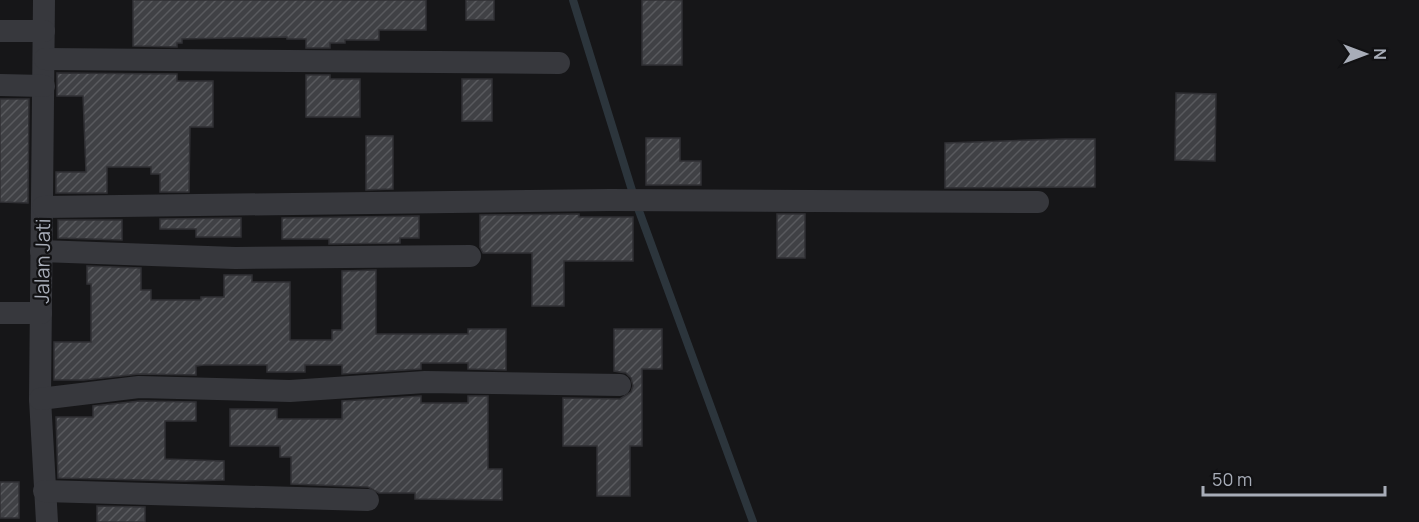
<svg xmlns="http://www.w3.org/2000/svg" width="1419" height="522" viewBox="0 0 1419 522" font-family="Manrope,sans-serif">
	<style>
		.lines { fill: none; stroke-linecap: round; stroke-linejoin: round }
		.stream { stroke: #2c353c; stroke-width: 8 }
		.building { fill: url(#building-hatch); stroke: #303034; stroke-width: 1.5 }
		.street { stroke: #37383d; stroke-width: 22 }
		.labels { text-anchor: middle; dominant-baseline: central; stroke-width: 4.5; stroke-linejoin: round; paint-order: stroke }
		.street-label { font-size: 20px; fill: #a8adb8; stroke: #111113 }
	</style>
	<defs>
		<pattern id="building-hatch" width="6" height="6" patternUnits="userSpaceOnUse" patternTransform="scale(1.5)"><rect width="6" height="6" fill="#404145"/><path d="M-1 1l2-2M0 6l6-6M5 7l2-2" fill="none" stroke="#595a5e"/></pattern>
	</defs>
	<rect width="100%" height="100%" fill="#161618"/>
	<g class="lines">
		<path class="stream" d="M573,0L635,200L753,522"/>
	</g>
	<g class="building">
		<path d="M133,0H426V30H379V40H345V43H330V48H306V39H287V37L182,39V43H177V47L133,46Z"/>
		<rect x="466" y="0" width="28" height="20"/>
		<rect x="642" y="0" width="40" height="65"/>
		<path d="M57,73L177,74V81H213V127H190L189,192H160V174H151V167H107V193H56V172H86L83,96H57Z"/>
		<path d="M306,75H330V79H360V117H306Z"/>
		<rect x="462" y="79" width="30" height="42"/>
		<path d="M1176,93L1216,94L1215,161L1175,160Z"/>
		<path d="M0,99H29L28,203L0,202Z"/>
		<path d="M366,136H393V189L366,190Z"/>
		<path d="M646,138H680V161H701V185H646Z"/>
		<path d="M1064,139H1095V187L945,188V143Z"/>
		<path d="M579,214V217H633V261H564V306H532V253H483L480,247V215Z"/>
		<rect x="777" y="214" width="28" height="44"/>
		<path d="M419,216V238H400V243L329,244V239H282V218Z"/>
		<path d="M241,218V237H196V229H160V219Z"/>
		<path d="M58,220H122V240L58,238Z"/>
		<path d="M87,266L141,268V290H151V300H201V297H224V275H252V282H290V340H332V330H342V271L376,270V334H468V329H506V370L468,369V363H421V369L342,374V365H305V372H267V365H204L196,366V375L139,374L84,380H54V342H91V284H87Z"/>
		<path d="M614,329H662V369H642V446H630V496H597V446H563V398L620,399L631,392L633,386L631,378L626,373L614,371Z"/>
		<path d="M421,396V403H468V396H488V469H502V500L415,499V493H379L368,487L291,484V457H280V446H230V409H277V419H342V401Z"/>
		<path d="M140,401L196,402V421H165V459L224,461V480L184,481L58,478L56,417H93V406Z"/>
		<rect x="0" y="482" width="19" height="36"/>
		<path d="M97,506L145,507V522H97Z"/>
	</g>
	<g class="lines">
		<g class="street">
			<path d="M44,0L40,399L47,522"/>
			<path d="M0,31H44"/>
			<path d="M45,59L559,63"/>
			<path d="M0,85L44,86"/>
			<path d="M43,207L610,200L1038,202"/>
			<path d="M41,251L235,258L470,256"/>
			<path d="M0,313H41"/>
			<path d="M40,399L139,387L290,391L425,382L620,385"/>
			<path d="M44,491L368,500"/>
		</g>
	</g>
	<g class="labels">
		<g class="street-label">
			<text transform="translate(42 261) rotate(-89)">Jalan Jati</text>
		</g>
	</g>
	<g transform="translate(1365 54) rotate(90)" stroke="#111113" stroke-width="4.5" paint-order="stroke">
	<path d="M0-4.5L10 22L0 15L-10 22Z" fill="#a8adb8"/>
	<text y="-9" font-size="16" font-weight="bold" text-anchor="middle" fill="#a8adb8">N</text>
	</g>
	<path d="M1203 486v9h182v-9" fill="none" stroke="#a8adb8" stroke-width="3"/>
	<text x="1212" y="486" font-size="18" fill="#a8adb8" stroke="#111113" stroke-width="4.5" paint-order="stroke">50 m</text>
</svg>
